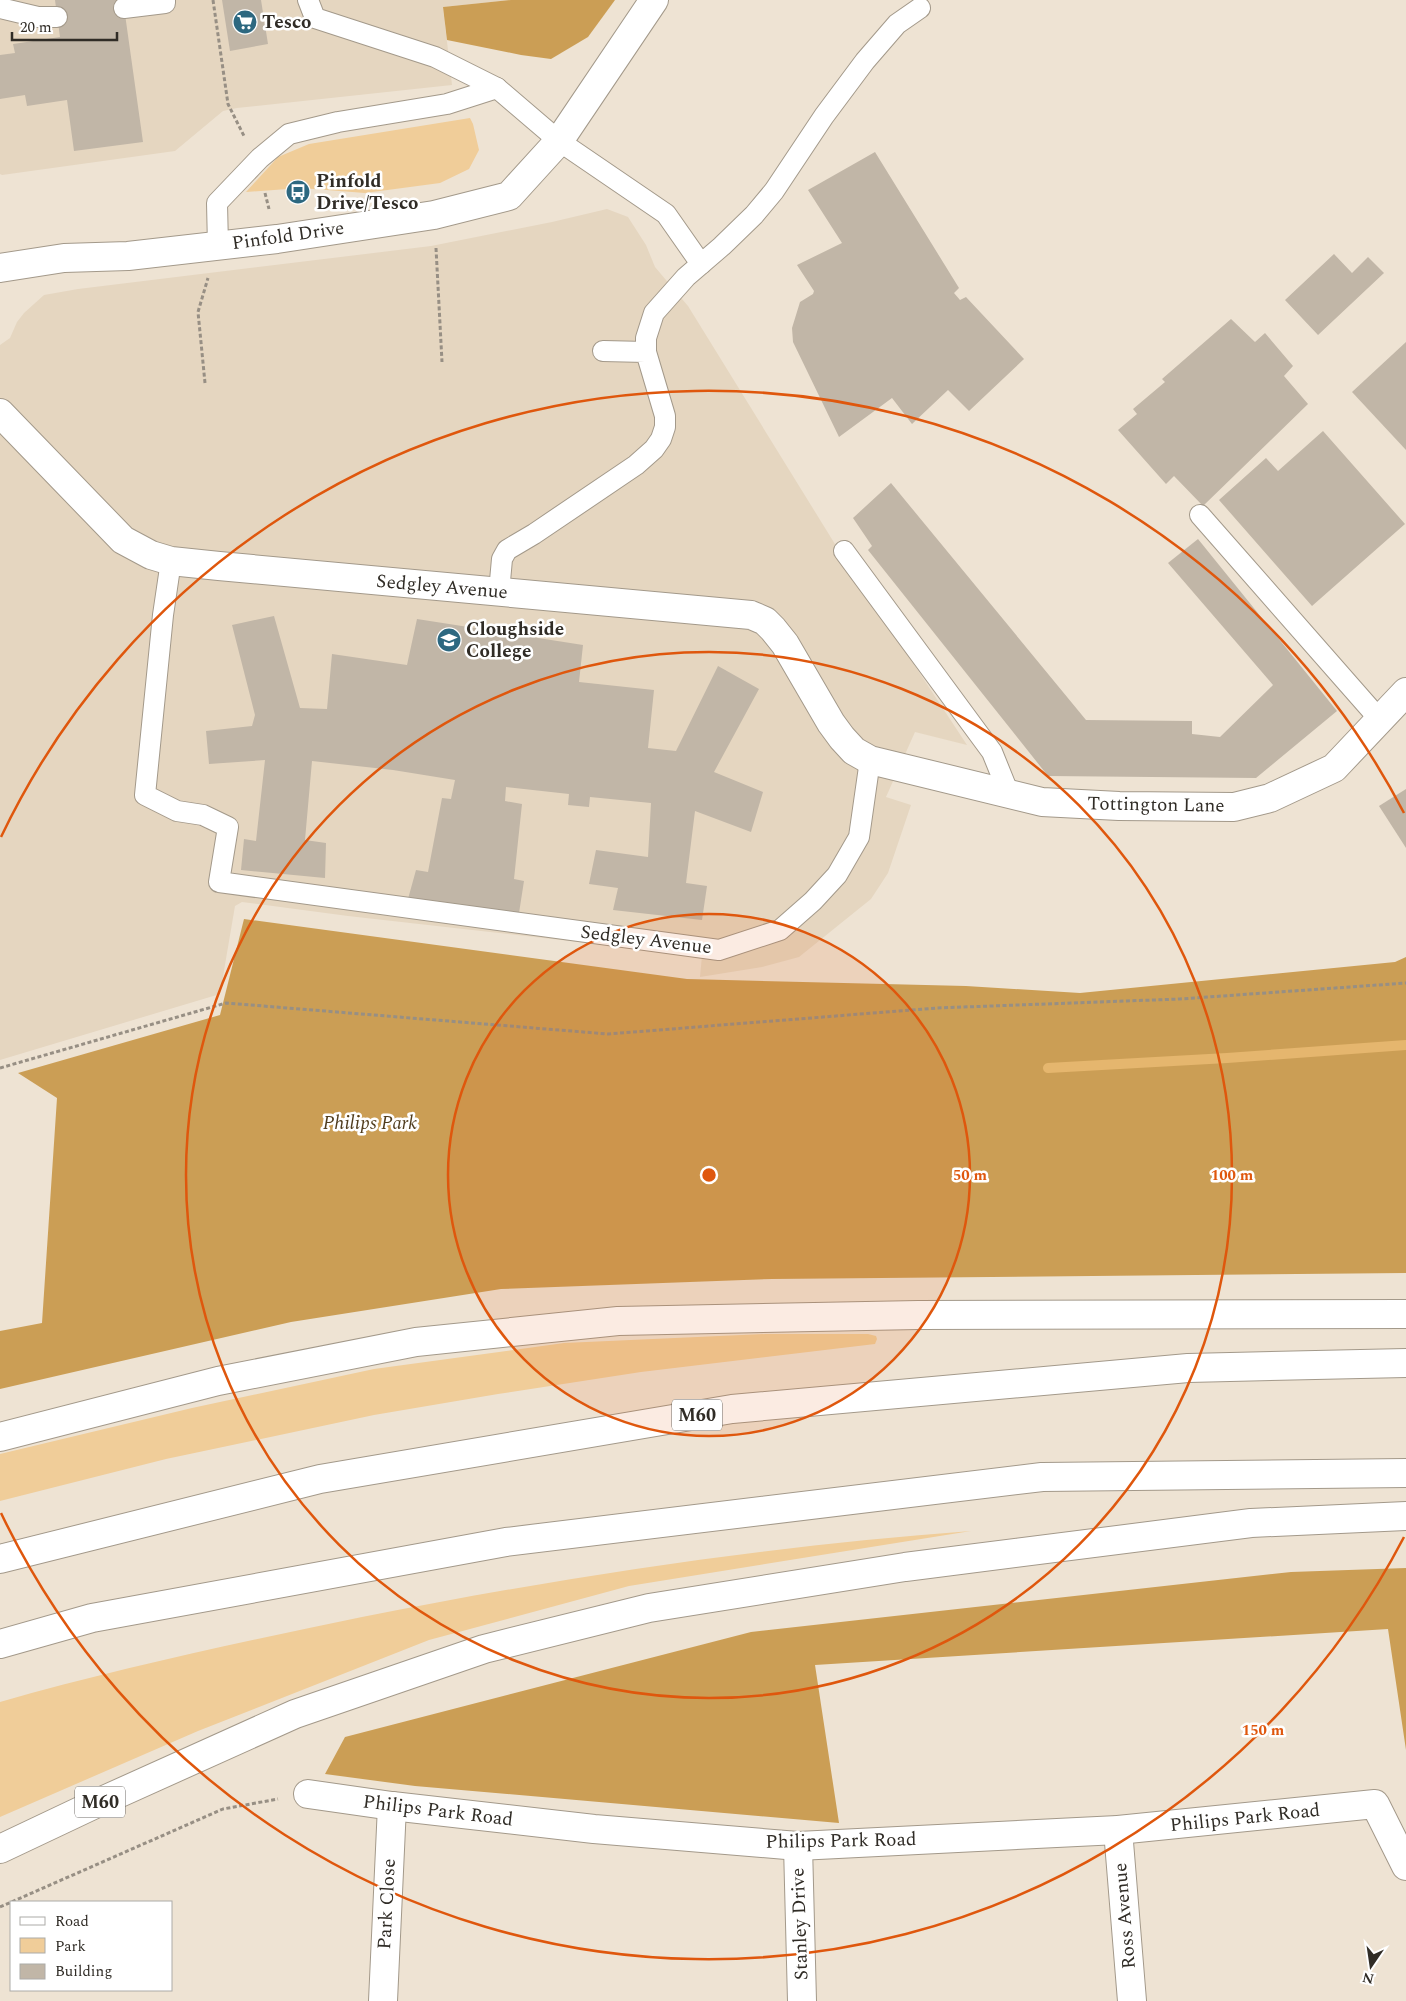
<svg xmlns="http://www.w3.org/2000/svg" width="1406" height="2001" viewBox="0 0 1406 2001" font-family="Spectral,serif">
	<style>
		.built { fill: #e5d6c0 }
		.green { fill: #f0cd99 }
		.forest { fill: #cb9e55 }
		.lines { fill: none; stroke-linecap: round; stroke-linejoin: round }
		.stream { stroke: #e5b66e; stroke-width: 10 }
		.building { fill: #c1b6a7 }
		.service-casing { stroke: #a3998a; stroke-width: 22 }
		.minor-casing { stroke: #a3998a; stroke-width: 30 }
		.motorway-casing { stroke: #a3998a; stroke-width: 30 }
		.path { stroke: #978f84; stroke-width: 3; stroke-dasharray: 4 2.5; stroke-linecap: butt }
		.service { stroke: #fff; stroke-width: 20 }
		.minor { stroke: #fff; stroke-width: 28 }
		.motorway { stroke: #fff; stroke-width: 28 }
		.ring { fill: none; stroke: #df570d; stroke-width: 2.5 }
		.labels { text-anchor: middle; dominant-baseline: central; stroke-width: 5; stroke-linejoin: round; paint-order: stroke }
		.shield { fill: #fff; stroke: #6e6b67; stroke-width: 1 }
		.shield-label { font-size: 18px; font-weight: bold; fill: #302c26 }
		.poi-label { font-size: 19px; font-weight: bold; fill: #302c26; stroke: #fff; text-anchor: start }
		.street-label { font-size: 19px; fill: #302c26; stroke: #fff }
		.park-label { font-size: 19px; font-style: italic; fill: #503c1d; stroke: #fff }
		.centre { fill: #df570d; stroke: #fff; stroke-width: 2.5 }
		.ring-label { font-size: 15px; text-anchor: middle; font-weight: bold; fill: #df570d; stroke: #fff; stroke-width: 5; stroke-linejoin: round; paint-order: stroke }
	</style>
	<rect width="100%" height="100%" fill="#eee3d3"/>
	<g class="built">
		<path d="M0,0H511L443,7L452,85L237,108L223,111L175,151L2,175L0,174Z"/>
		<path d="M607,209L628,217L646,245L655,267L688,306L838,549L967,745L915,732L886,797L911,805L888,873L871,899L799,957L762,967L700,977L702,956L348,916L242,902L235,906L220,994L0,1060V345L10,338L17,322L24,313L44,295L78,289L431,246L552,222Z"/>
	</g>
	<g class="green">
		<path d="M470,118L473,124L479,150L469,169L440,183L365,193L301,188L246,192L278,157L309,144Z"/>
		<path d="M766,1334H868L876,1336L877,1339L875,1344L641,1372L498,1394L374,1415L166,1459L0,1501V1454L192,1408L374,1369L564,1343Z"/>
		<path d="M971,1531L629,1586L429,1640L198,1731L0,1817V1702C119,1668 241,1642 362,1617C563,1577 767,1546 971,1531Z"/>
	</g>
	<g class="forest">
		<path d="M511,0H615L588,37L551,59L521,55L447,40L443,7Z"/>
		<path d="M244,919L687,979L966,986L1080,993L1395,962L1406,957V1273L772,1279L501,1289L291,1322L0,1389V1331L42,1323L57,1098L18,1073L220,1015Z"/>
		<path d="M1406,1568V1750L1388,1629L815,1665L839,1823L415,1786L325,1774L345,1737L751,1632L1291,1572Z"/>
	</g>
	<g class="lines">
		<path class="stream" d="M1048,1068L1227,1058L1406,1045"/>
	</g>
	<g class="building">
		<path d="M55,0H123L143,142L74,151L67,100L27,106L25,95L0,99V55L15,53L13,44L60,37Z"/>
		<path d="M222,0H261L268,44L230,51Z"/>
		<path d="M875,152L959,288L954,293L960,300L966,297L1024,359L969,411L948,390L912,424L892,398L839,437L793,342L792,328L800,302L813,294L814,291L797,265L842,243L808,190Z"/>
		<path d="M1334,254L1352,273L1368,257L1384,273L1318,335L1285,300Z"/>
		<path d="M1231,319L1255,342L1265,333L1293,366L1284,376L1308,404L1203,506L1174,476L1166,484L1118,430L1137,414L1133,409L1165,382L1162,379Z"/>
		<path d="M1406,342V450L1352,392Z"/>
		<path d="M1323,431L1405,524L1312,606L1219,500L1266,458L1278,471Z"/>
		<path d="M891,483L1086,720L1192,721V734L1220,737L1273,685L1168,563L1198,539L1337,711L1256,778L1048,776L868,550L872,546L853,518Z"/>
		<path d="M274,616L300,708L327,709L332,654L407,665L417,619L583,645L579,682L654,690L648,748L676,751L718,666L759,689L714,772L763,792L751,832L695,811L686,883L707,886L702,920L613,910L618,888L589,884L596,850L648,857L651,803L590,797L589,807L568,805L569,794L506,787L505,801L522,804L514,879L524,881L519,913L408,899L416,870L428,872L442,798L451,799L455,780L393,770L312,761L305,840L326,843L325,878L241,870L244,839L256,841L265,760L209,764L206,731L252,726L255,715L232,625Z"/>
		<path d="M1406,789V848L1379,806Z"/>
	</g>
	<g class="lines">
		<defs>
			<g id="service">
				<path d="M308,0L315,18L435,57L497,88L559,141L666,214L701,264"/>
				<path d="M0,8L38,17H57"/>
				<path d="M124,8L165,3V0"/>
				<path d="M218,246L217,203L260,158L289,134L338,122L447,104L497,88"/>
				<path d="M646,352V338L654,313L686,277L722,246L754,215L774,191L824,116L865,61L897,24L920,8"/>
				<path d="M1200,515L1380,720"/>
				<path d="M844,551L992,752L1009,794"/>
				<path d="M171,561L163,615L145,795L177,811L203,815L228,827L219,882L719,950L780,930L813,901L837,875L859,837L870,760"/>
				<path d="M499,592L502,559L507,550L534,534L636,465L654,449L661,439L665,427V416L646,352L603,351"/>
			</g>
			<g id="minor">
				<path d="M0,268L64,258L128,256L277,239L434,215L509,196L559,141L654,0"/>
				<path d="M0,413L123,540L151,555L171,561L219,566L751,615L765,621L773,629L785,644L831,723L842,738L854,751L870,760L1042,802L1119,806L1234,807L1270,798L1334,768L1406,692"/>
				<path d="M308,1794L392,1806L594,1829L798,1846L1118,1830L1375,1804L1406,1866"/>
				<path d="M1118,1830L1132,2001"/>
				<path d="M798,1846L802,2001"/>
				<path d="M383,2001L392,1806"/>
			</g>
			<g id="motorway">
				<path d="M0,1437L218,1381L416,1342L618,1321L918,1315L1406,1314"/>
				<path d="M0,1559L320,1479L732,1409L1188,1368L1406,1363"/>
				<path d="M0,1644L92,1618L506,1542L1042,1477L1406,1473"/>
				<path d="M0,1849L93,1805L295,1714L484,1649L649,1608L905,1567L1251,1523L1406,1516"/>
			</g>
		</defs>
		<use href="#service" class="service-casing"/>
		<use href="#minor" class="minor-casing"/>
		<use href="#motorway" class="motorway-casing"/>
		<g class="path">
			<path d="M213,0L228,104L244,136"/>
			<path d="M265,193L269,209"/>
			<path d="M436,248L442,362"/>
			<path d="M205,383L198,312L208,278"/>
			<path d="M0,1068L226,1003L608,1034L937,1008L1180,999L1406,983"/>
			<path d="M0,1907L223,1809L278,1799"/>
		</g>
		<use href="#service" class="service"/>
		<use href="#minor" class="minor"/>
		<use href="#motorway" class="motorway"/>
	</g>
	<circle cx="709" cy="1175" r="261" fill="#df570d" fill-opacity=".12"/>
	<g class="ring">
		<circle cx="709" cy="1175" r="261"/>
		<circle cx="709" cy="1175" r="523"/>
		<path d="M1404 1537A784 784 0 0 1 1 1513M1 837A784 784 0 0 1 1404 813"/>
	</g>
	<defs>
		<symbol id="supermarket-disc" viewBox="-11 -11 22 22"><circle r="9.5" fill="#2d6880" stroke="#fff"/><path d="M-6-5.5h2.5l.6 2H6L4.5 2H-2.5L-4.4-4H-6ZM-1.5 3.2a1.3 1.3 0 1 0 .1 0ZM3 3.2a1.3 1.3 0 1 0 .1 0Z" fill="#fff"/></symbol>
		<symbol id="bus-disc" viewBox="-11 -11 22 22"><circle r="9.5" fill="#2d6880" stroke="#fff"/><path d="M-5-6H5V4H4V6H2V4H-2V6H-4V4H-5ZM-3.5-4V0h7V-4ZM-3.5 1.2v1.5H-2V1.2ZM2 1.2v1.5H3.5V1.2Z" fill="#fff"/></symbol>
		<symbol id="school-disc" viewBox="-11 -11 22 22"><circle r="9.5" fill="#2d6880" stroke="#fff"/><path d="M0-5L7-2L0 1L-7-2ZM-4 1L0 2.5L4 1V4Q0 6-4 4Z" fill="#fff"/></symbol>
	</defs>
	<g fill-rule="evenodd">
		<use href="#supermarket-disc" x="231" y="8" width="28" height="28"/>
		<use href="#bus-disc" x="284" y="178" width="28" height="28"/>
		<use href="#school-disc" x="435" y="626" width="28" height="28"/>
	</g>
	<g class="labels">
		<g class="shield">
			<rect x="672" y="1399.5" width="50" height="31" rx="4"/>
			<rect x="75" y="1786.5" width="50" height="31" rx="4"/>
		</g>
		<g class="shield-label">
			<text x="697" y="1415">M60</text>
			<text x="100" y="1802">M60</text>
		</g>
		<g class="poi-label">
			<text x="262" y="22">Tesco</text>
			<text x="316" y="181">Pinfold<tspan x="316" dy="22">Drive/Tesco</tspan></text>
			<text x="466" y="629">Cloughside<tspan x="466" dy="22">College</tspan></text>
		</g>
		<g class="street-label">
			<text transform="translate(288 236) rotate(-8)">Pinfold Drive</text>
			<text transform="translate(442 587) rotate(5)">Sedgley Avenue</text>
			<text transform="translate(1156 805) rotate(1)">Tottington Lane</text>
			<text transform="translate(646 940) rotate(7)">Sedgley Avenue</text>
			<text transform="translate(438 1811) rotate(7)">Philips Park Road</text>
			<text transform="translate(1245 1818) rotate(-6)">Philips Park Road</text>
			<text transform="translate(841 1841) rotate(-1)">Philips Park Road</text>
			<text transform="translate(387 1904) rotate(-87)">Park Close</text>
			<text transform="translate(1125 1916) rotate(-95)">Ross Avenue</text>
			<text transform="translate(800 1924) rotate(-92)">Stanley Drive</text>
		</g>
		<g class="park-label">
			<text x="370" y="1123">Philips Park</text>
		</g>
	</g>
	<circle cx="709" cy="1175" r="8" class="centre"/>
	<g class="ring-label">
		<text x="970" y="1180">50 m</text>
		<text x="1232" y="1180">100 m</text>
		<text x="1263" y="1735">150 m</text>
	</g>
	<rect x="10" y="1901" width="162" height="90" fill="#ffffff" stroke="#acaba8"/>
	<rect x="20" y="1917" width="25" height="8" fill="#ffffff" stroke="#acaba8"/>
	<text x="55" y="1926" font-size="15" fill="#302c26">Road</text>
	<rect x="20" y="1938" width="25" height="15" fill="#f0cd99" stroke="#acaba8"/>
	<text x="55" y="1951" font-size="15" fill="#302c26">Park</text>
	<rect x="20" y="1964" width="25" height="15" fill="#c1b6a7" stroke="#acaba8"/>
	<text x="55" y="1976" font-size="15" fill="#302c26">Building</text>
	<g transform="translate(1371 1966) rotate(193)" stroke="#ffffff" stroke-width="4" paint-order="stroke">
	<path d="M0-4L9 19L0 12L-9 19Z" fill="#302c26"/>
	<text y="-8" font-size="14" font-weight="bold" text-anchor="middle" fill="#302c26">N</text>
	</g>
	<path d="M12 32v8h105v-8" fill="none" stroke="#302c26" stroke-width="2.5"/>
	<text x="20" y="32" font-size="15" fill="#302c26" stroke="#ffffff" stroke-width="4" paint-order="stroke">20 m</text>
</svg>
